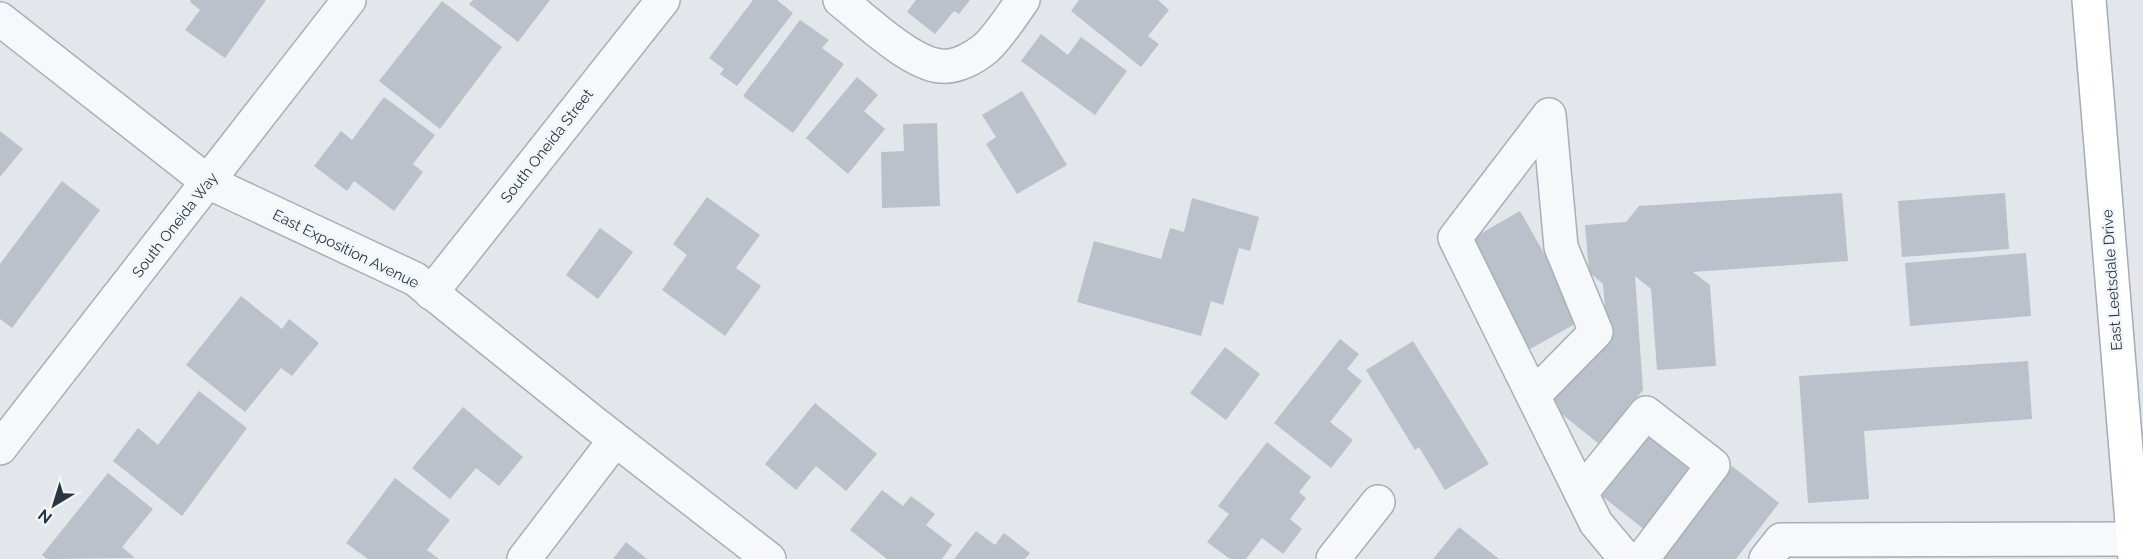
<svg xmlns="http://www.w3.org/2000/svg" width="2143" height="559" viewBox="0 0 2143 559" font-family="Raleway,sans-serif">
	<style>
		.building { fill: #bac1ca }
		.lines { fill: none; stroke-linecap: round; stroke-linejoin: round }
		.minor-casing { stroke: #a7afb7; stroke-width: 36 }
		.major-casing { stroke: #a1adb8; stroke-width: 36 }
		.minor { stroke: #f6f8fa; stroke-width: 33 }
		.major { stroke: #fff; stroke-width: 33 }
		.labels { text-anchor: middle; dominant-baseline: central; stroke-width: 5; stroke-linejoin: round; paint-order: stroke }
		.street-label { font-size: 15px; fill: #293745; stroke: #f3f6f9 }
	</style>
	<rect width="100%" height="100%" fill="#e3e7ec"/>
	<g class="building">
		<path d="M191,0H266L225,58L185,30L200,10L190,2Z"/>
		<path d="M473,0H550L518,42L469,4Z"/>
		<path d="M753,0H777L793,13L737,86L720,74L724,69L709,58Z"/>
		<path d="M916,0H970L959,14L954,11L935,34L907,12Z"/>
		<path d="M1079,0H1158L1169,10L1148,36L1159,44L1141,67L1071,11Z"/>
		<path d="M442,1L502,47L440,129L379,81Z"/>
		<path d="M800,20L829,40L822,48L844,64L793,133L743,96Z"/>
		<path d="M1041,34L1068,55L1081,37L1127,71L1095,115L1021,61Z"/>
		<path d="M857,77L878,95L864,111L885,129L848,174L806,138Z"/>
		<path d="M1022,91L1067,165L1017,194L986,144L996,137L982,115Z"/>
		<path d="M384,97L435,135L413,164L423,172L394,211L354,181L347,191L314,166L341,131L352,140Z"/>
		<path d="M937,123L940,206L882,208L881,152L904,151L903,124Z"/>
		<path d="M0,131L23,149L0,177Z"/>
		<path d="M62,181L100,210L12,328L0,319V264Z"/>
		<path d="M1842,193L1848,261L1693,272L1710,285L1716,366L1657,370L1651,289L1635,276L1643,390L1599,444L1548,403L1607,332L1603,284L1589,272L1585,225L1626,222L1639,206Z"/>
		<path d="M2005,193L2009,249L1902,257L1898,201Z"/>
		<path d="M707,197L760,235L736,268L761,286L725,336L662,290L687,255L673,244Z"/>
		<path d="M1192,198L1259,217L1250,251L1239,248L1223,305L1211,301L1201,336L1077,302L1094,241L1161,259L1170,228L1184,232Z"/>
		<path d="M1520,211L1582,320L1530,349L1468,241Z"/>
		<path d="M600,228L633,252L598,299L566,275Z"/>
		<path d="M2026,253L2031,316L1910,326L1905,263Z"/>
		<path d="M241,296L282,329L289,319L319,343L292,376L281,368L245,412L186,365Z"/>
		<path d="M1340,339L1359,354L1347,369L1362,381L1330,422L1353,440L1331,468L1274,423Z"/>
		<path d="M1413,341L1489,464L1445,490L1419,447L1415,450L1366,370Z"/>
		<path d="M1225,347L1260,374L1226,420L1190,393Z"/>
		<path d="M2028,361L2032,419L1864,431L1869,499L1808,503L1799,376Z"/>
		<path d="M199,391L247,428L182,516L113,461L138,428L158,445Z"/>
		<path d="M815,403L877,454L846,491L816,466L796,490L765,464Z"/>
		<path d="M463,407L523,457L499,486L476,468L450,499L412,468Z"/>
		<path d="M1645,434L1691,471L1645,530L1598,493Z"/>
		<path d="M1267,442L1311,477L1299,492L1306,498L1290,519L1302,529L1283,554L1262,538L1246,559H1230L1207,542L1229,514L1218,506Z"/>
		<path d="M1732,466L1779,503L1736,559H1661Z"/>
		<path d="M108,473L153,509L122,547L135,558L47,559L42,555Z"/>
		<path d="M395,478L450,520L427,550L439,559H368L346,543Z"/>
		<path d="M882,490L903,506L911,496L935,514L926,525L952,545L942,559H887L850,530Z"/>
		<path d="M1459,527L1499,559H1433Z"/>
		<path d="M976,531L995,545L1004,533L1030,553L1025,559H954Z"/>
		<path d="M626,542L647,559H613Z"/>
	</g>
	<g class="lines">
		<defs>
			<g id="minor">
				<path d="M840,0C864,19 910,63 940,66C956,68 974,58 986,48C1000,35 1012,15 1023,0"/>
				<path d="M0,19L208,182L415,279L594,423L769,559"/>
				<path d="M431,293L663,0"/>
				<path d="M1533,396L1596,332L1561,247L1549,115L1455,238L1596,523L1626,559"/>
				<path d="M0,448L349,0"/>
				<path d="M1581,493L1646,413L1713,465L1642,559"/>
				<path d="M524,559L615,440"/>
				<path d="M1333,559L1378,502"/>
				<path d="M1766,559L1781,540L2133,539"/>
			</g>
			<path id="major" d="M2089,0L2135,559"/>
		</defs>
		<use href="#minor" class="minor-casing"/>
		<use href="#major" class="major-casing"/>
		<use href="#minor" class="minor"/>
		<use href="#major" class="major"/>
	</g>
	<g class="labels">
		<g class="street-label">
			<text transform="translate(547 146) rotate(-52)">South Oneida Street</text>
			<text transform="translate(175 225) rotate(-52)">South Oneida Way</text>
			<text transform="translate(346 249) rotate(26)">East Exposition Avenue</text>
			<text transform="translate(2112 280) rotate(-94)">East Leetsdale Drive</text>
		</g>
	</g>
	<g transform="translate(54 505) rotate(218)" stroke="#f3f6f9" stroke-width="4.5" paint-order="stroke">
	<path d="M0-4.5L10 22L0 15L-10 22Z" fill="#293745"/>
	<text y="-9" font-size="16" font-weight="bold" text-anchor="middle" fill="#293745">N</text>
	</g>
</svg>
